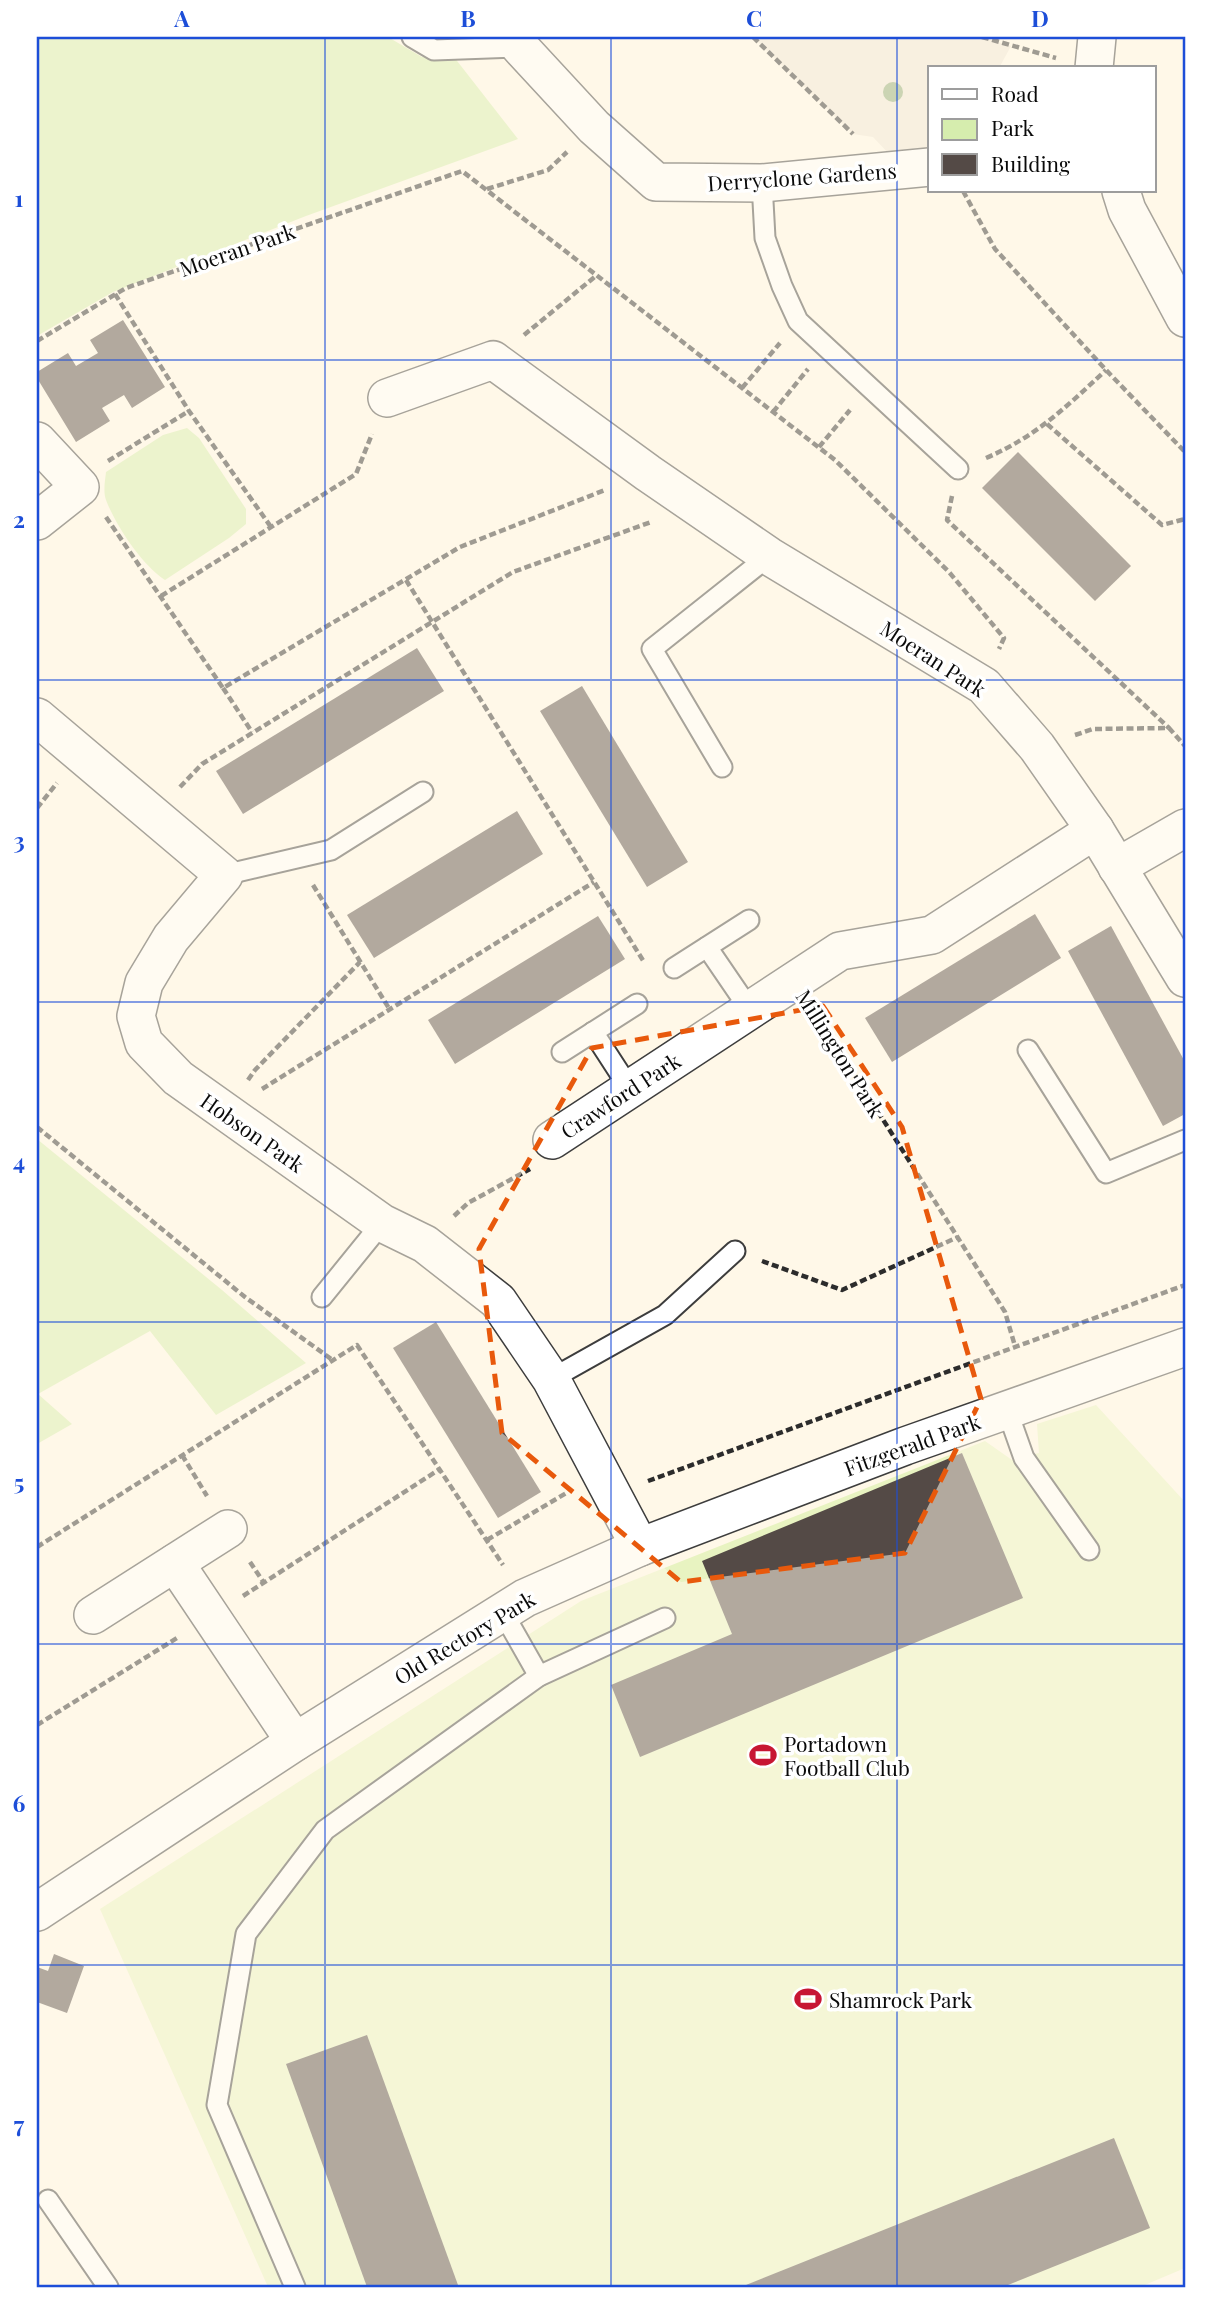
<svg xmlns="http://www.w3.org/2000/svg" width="1222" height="2324" viewBox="0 0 1222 2324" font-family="'Playfair Display',serif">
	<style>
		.green { fill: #d6edae }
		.pitch { fill: #e8f3c1 }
		.plaza { fill: #efe6d7 }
		.building { fill: #544a46 }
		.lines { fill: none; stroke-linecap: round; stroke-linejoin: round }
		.service-casing { stroke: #3d3d3d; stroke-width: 23 }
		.minor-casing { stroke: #3d3d3d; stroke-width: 40 }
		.path { stroke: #2c2c2c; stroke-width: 4.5; stroke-dasharray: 7 3.5; stroke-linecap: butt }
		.service { stroke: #fff; stroke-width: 19 }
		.minor { stroke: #fff; stroke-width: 37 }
		.tree { fill: #8da874 }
		.marked { fill: none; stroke: #e8590c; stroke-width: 5; stroke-dasharray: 14 9; stroke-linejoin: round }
		.grid { fill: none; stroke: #1d4ed8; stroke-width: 2; stroke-opacity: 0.55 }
		.labels { text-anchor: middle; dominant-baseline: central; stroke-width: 7; stroke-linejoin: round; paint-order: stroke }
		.street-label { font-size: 21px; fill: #0a0a0a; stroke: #fff }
		.poi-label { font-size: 21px; fill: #0a0a0a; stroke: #fff; text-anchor: start }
		.neatline { fill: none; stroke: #1d4ed8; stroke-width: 2.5 }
		.grid-label { font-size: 23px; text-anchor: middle; font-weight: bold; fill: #1d4ed8 }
	</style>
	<rect width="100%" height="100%" fill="#fff8e8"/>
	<g class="green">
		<path d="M37,37H388L422,57H454L518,139L306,216L113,292L37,336Z"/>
		<path d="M187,428L199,438L246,509V524L229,538L165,580C142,565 116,526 106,500C103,492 105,481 106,472L163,435Z"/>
		<path d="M37,1139L222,1290L306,1363L216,1415L150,1331L38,1394L72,1424L37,1444Z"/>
	</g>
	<path class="pitch" d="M1096,1405L1185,1502V2268L1140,2287H268L100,1909L581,1601L985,1441L1012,1460L1039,1453L1037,1424Z"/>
	<path class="plaza" d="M753,37H982L1011,46L999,68H930V152L891,156L873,137L853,134Z"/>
	<g class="building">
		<path d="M123,320L165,387L132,408L124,395L102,408L110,421L76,442L37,378V372L68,353L76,366L98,353L90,340Z"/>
		<path d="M1018,452L1131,566L1095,601L982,488Z"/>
		<path d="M417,648L444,691L243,814L216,771Z"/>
		<path d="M582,686L688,862L647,887L540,711Z"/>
		<path d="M517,811L543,854L374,958L347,915Z"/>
		<path d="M1035,914L1061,958L892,1062L865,1018Z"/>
		<path d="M598,916L625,959L455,1064L428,1020Z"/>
		<path d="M1111,926L1185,1062V1114L1163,1126L1068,951Z"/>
		<path d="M436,1322L541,1492L498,1518L393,1348Z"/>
		<path d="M962,1453L1023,1598L640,1757L611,1685L732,1634L702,1561Z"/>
		<path d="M54,1954L84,1966L67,2013L37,2002V1967L48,1971Z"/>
		<path d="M367,2035L458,2285L452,2287H367L286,2064Z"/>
		<path d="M1114,2138L1150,2228L1003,2287H741Z"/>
	</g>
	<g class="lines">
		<defs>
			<g id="service">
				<path d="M412,37L434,50L520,47"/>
				<path d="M762,183L765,238L782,286L798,321L958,469"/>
				<path d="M722,767L652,649L769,556"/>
				<path d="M224,875L331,850L423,792"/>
				<path d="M707,947L750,1010"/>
				<path d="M674,968L749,920"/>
				<path d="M593,1032L630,1089"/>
				<path d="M1028,1050L1106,1173L1185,1140"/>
				<path d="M562,1052L637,1004"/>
				<path d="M322,1297L382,1223"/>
				<path d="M551,1379L665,1315L735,1251"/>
				<path d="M1007,1410L1024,1458L1089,1550"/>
				<path d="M502,1611L539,1676"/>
				<path d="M48,2200L108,2287"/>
				<path d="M295,2287L217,2105L246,1934L325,1830L539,1676L665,1618"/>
			</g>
			<g id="minor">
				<path d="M520,47L594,127L656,182L762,183L930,167"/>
				<path d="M1094,68L1097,37"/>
				<path d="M1121,191L1127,210L1185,318"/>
				<path d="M387,398L493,360L648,473L769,556L984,686L1037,747L1095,830L1185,978"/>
				<path d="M37,441L80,487L37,521"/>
				<path d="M37,717L224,875L171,938L144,983L136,1016L144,1043L178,1078L382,1223L425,1244L498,1301L551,1379L640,1547"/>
				<path d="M1117,867L1185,828"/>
				<path d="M552,1140L840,951L932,935L1095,830"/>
				<path d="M175,1563L295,1742"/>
				<path d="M93,1615L228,1529"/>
				<path d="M37,1912L295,1742L525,1598L640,1547L905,1446L1185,1347"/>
			</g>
		</defs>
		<use href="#service" class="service-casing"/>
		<use href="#minor" class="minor-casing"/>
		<g class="path">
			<path d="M753,37L853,134"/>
			<path d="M982,37L1056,58"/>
			<path d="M487,189L548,170L567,152"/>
			<path d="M963,191L995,249L1106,370L1185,452"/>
			<path d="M115,294L189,411L271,527"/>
			<path d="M524,335L597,275"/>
			<path d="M37,341L126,288L462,171L835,460L949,572L1004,638L999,649"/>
			<path d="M742,388L780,343"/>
			<path d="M773,412L808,369"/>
			<path d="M1047,424L1162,525L1185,519"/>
			<path d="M819,447L850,410"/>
			<path d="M986,458C1037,436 1066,407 1106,370"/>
			<path d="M108,461L189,411"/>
			<path d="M952,496L947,520L1169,728"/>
			<path d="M106,517L223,688L460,547L605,490"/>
			<path d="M406,580L644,962"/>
			<path d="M161,596L356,474L372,434"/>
			<path d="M223,688L252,732"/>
			<path d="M1075,735L1093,729L1169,728L1185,746"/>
			<path d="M180,787L202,764L513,572L651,522"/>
			<path d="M37,808L57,783"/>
			<path d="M313,885L390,1010"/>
			<path d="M816,1014L1005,1312L1015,1346"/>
			<path d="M248,1080L255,1070L360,962"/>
			<path d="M262,1089L594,882"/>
			<path d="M37,1127L245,1297L334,1361"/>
			<path d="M454,1216L468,1203L530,1169"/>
			<path d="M762,1261L842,1290L958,1237"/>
			<path d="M182,1455L207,1496"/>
			<path d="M648,1481L1185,1285"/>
			<path d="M487,1540L568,1492"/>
			<path d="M37,1547L357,1345L503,1565"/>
			<path d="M250,1562L264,1583"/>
			<path d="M243,1596L440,1469"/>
			<path d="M37,1725L177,1638"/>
		</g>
		<use href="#service" class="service"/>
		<use href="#minor" class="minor"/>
	</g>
	<circle class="tree" cx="893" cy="92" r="10"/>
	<path d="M0 0H1222V2324H0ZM823,1006L902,1127L981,1399L905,1553L681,1582L502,1433L479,1249L592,1048Z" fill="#fff8e8" fill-opacity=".55" fill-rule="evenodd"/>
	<path class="marked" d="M823,1006L902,1127L981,1399L905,1553L681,1582L502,1433L479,1249L592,1048Z"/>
	<path class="grid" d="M325,37V2287M611,37V2287M897,37V2287M37,360H1185M37,680H1185M37,1002H1185M37,1322H1185M37,1644H1185M37,1965H1185"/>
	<defs>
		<symbol id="stadium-bare" viewBox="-9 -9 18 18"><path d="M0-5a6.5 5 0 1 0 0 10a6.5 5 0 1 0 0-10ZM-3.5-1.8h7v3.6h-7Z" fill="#c71633" stroke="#fff" stroke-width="2.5" paint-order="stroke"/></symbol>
	</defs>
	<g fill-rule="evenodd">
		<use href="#stadium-bare" x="744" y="1736" width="38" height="38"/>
		<use href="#stadium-bare" x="789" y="1980" width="38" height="38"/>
	</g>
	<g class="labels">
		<g class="street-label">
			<text transform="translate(802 176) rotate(-4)">Derryclone Gardens</text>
			<text transform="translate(237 249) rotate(-19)">Moeran Park</text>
			<text transform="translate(934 658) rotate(33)">Moeran Park</text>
			<text transform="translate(841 1053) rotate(58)">Millington Park</text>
			<text transform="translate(620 1095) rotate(-33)">Crawford Park</text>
			<text transform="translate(253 1132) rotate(35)">Hobson Park</text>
			<text transform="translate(912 1444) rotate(-20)">Fitzgerald Park</text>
			<text transform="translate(464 1637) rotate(-31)">Old Rectory Park</text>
		</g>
		<g class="poi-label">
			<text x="784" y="1743">Portadown<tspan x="784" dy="24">Football Club</tspan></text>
			<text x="829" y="1999">Shamrock Park</text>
		</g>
	</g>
	<rect width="1222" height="2324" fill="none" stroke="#ffffff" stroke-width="77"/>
	<rect x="928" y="66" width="228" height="126" fill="#ffffff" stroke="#9d9d9d" stroke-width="2"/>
	<rect x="942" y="89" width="35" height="10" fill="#ffffff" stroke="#9d9d9d" stroke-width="2"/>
	<text x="991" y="102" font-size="21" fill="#0a0a0a">Road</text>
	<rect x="942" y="119" width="35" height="21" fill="#d6edae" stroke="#9d9d9d" stroke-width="2"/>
	<text x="991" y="136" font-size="21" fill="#0a0a0a">Park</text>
	<rect x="942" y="154" width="35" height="21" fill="#544a46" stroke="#9d9d9d" stroke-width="2"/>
	<text x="991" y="172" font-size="21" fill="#0a0a0a">Building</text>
	<rect x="38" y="38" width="1146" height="2248" class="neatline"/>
	<g class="grid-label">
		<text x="182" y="27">A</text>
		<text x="468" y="27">B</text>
		<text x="754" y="27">C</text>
		<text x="1040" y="27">D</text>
		<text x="19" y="207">1</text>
		<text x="19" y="528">2</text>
		<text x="19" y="849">3</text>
		<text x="19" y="1170">4</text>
		<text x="19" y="1491">5</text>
		<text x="19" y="1812">6</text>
		<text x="19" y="2133">7</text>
	</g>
</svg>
